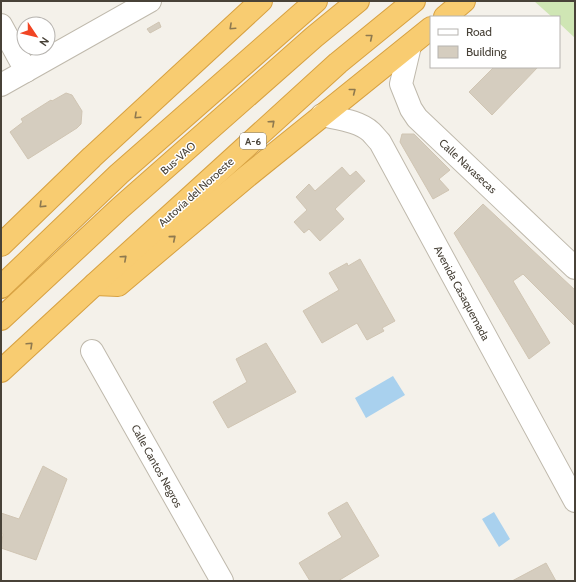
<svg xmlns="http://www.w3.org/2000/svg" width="576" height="582" viewBox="0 0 576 582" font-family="Cabin,sans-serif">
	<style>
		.green { fill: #cfe6b4 }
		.water { fill: #a9d1ee }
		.building { fill: #d5cdbf; stroke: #d0c5b3 }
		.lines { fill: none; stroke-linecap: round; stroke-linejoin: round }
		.minor-casing { stroke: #bfb9ac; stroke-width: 24 }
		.tertiary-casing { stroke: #bfb9ac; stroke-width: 24 }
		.motorway-casing { stroke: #d7a141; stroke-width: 24 }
		.minor { stroke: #fff; stroke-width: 22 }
		.tertiary { stroke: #fff; stroke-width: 22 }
		.motorway { stroke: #f8cc71; stroke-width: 22 }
		.oneway { stroke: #8e794f }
		.labels { text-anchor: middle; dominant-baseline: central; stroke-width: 3; stroke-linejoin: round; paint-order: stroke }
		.shield { fill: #fff; stroke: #7f7b74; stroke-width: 1 }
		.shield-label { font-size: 10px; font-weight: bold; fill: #484238 }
		.street-label { font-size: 11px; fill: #484238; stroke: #fff }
	</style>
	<rect width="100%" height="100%" fill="#f4f1ea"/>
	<path class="green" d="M534,1H575V38L559,23V17H552Z"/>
	<g class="water">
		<path d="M393,376L405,395L366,418L355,398Z"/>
		<path d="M494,512L510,539L499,547L482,519Z"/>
	</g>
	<g class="building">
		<path d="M159,22L161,27L150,33L147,29Z"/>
		<path d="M494,67H538L492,115L469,92Z"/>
		<path d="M66,93L72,95L82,111L81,124L77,128L28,159L10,132L23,122L21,119L51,100L52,101Z"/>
		<path d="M402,134H414L450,170L439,179L449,190L433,199L400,142Z"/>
		<path d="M342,167L350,176L356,171L365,181L335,209L344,219L320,241L309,229L304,233L294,222L307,210L296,197L309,184L315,191Z"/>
		<path d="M483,204L575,290V326L523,274L513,281L550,343L529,359L454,233Z"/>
		<path d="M360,259L395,321L382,328L384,331L367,340L357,323L322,343L303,311L339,290L329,273L347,263L348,266Z"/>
		<path d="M266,343L296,392L228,428L213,402L247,382L236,359Z"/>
		<path d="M43,466L67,479L36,560L1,548L3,534L1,533V513L19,519Z"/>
		<path d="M347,502L379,556L338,581H310L299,563L342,537L328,513Z"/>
		<path d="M546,563L556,581H512Z"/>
	</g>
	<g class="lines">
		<defs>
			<g id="minor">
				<path d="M1,25L26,71"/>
				<path d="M410,46L401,84L411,109L417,118L575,268"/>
				<path d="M322,115C339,119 359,121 371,132C374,135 377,139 380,142L575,501"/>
				<path d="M92,351L222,581"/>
			</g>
			<path id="tertiary" d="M1,85L150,1"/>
			<g id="motorway">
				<path d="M445,17L464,1"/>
				<path d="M1,245L92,157L261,1"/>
				<path d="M95,284L118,285L245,178L431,28"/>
				<path d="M1,287L119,174L316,1"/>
				<path d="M1,319L120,208L314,37L358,1"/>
				<path d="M1,371L95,284L338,63L414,1"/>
			</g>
		</defs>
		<use href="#minor" class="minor-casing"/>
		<use href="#tertiary" class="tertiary-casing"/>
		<use href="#motorway" class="motorway-casing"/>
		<use href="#minor" class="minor"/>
		<use href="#tertiary" class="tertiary"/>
		<use href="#motorway" class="motorway"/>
	</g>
	<defs><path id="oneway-chevron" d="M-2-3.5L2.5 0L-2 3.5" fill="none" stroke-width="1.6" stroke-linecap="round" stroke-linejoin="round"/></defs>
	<g class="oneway">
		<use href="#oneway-chevron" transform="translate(232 27) rotate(137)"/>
		<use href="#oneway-chevron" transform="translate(370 37) rotate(-39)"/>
		<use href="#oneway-chevron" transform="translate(353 91) rotate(-38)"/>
		<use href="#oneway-chevron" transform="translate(137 116) rotate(137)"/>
		<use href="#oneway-chevron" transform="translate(272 123) rotate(-42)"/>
		<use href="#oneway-chevron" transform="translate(42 205) rotate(136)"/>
		<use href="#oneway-chevron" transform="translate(173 238) rotate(-40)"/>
		<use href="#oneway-chevron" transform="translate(124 258) rotate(-42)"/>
		<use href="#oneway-chevron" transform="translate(30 345) rotate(-43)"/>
	</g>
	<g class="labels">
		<rect class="shield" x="240" y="133" width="26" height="16" rx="3"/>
		<g class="shield-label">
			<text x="253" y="141">A-6</text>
		</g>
		<g class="street-label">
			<text transform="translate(178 158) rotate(-42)">Bus-VAO</text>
			<text transform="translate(468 166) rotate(43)">Calle Navasecas</text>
			<text transform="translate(196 192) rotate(-42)">Autovía del Noroeste</text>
			<text transform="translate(462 293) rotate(62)">Avenida Casaquemada</text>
			<text transform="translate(157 466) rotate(61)">Calle Cantos Negros</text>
		</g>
	</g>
	<rect width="576" height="582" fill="none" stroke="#484238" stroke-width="4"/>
	<rect x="430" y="16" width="130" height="52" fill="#ffffff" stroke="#b6b3af"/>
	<rect x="438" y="29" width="20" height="6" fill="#ffffff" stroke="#b6b3af"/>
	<text x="466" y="36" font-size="12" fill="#484238">Road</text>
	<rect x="438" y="46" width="20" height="12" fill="#d5cdbf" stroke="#b6b3af"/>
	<text x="466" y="56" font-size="12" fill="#484238">Building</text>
	<g transform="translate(36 36) rotate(125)"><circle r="19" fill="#ffffff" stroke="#b6b3af"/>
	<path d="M0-3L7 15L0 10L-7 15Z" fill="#f14524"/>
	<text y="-6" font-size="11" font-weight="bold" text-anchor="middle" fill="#484238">N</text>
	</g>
</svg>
